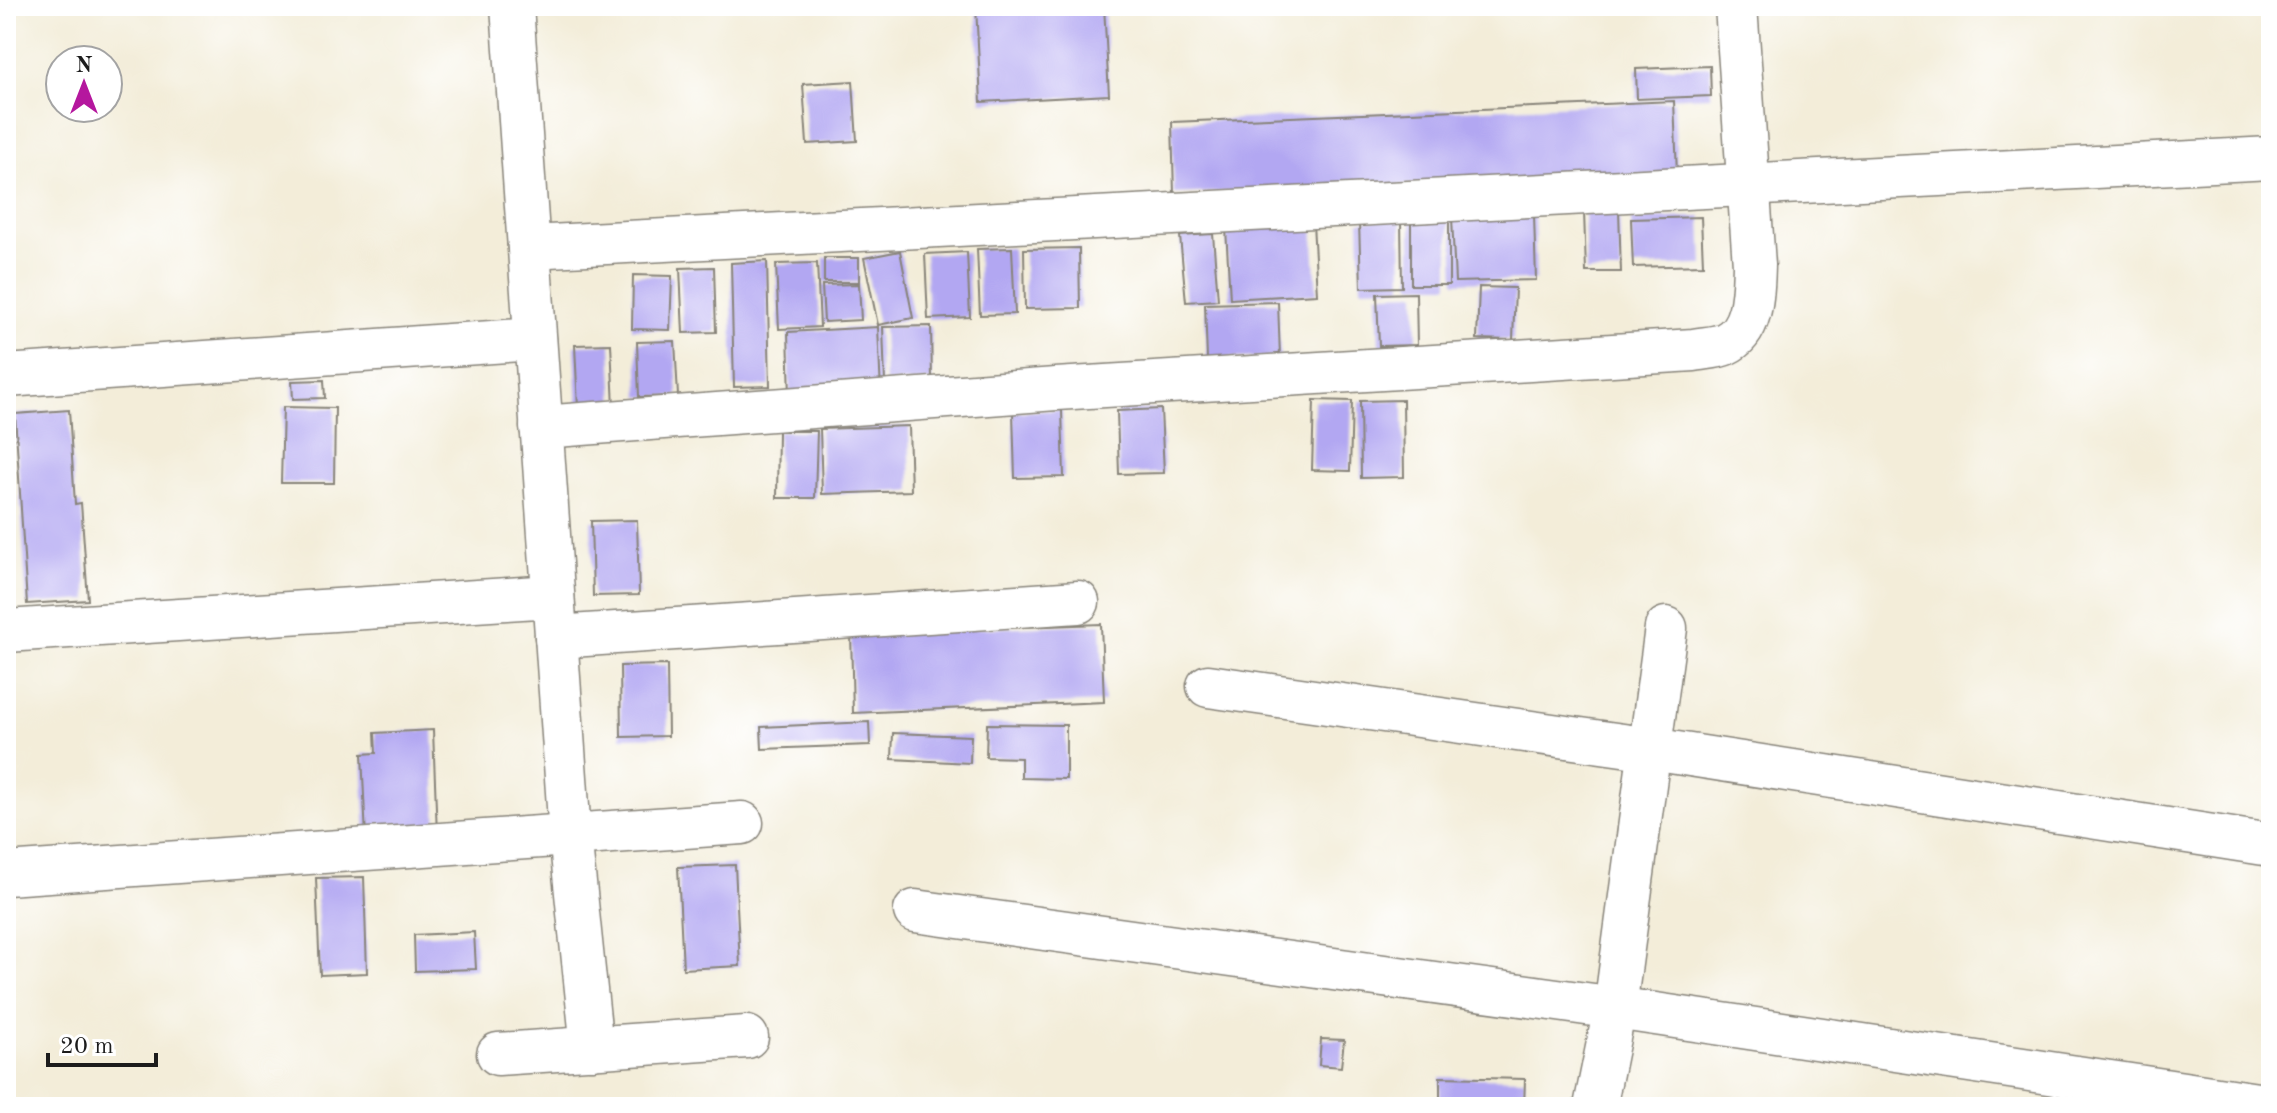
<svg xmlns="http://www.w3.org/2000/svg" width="2277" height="1113" viewBox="0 0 2277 1113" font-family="'Old Standard TT',serif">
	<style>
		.building { fill: #b2a7f2 }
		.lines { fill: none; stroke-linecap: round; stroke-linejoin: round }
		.minor-casing { stroke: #88847a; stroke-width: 45 }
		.minor { stroke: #fff; stroke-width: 42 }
	</style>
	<rect width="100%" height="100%" fill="#fff"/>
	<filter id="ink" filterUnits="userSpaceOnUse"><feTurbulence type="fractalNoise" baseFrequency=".0125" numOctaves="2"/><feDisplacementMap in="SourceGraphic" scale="16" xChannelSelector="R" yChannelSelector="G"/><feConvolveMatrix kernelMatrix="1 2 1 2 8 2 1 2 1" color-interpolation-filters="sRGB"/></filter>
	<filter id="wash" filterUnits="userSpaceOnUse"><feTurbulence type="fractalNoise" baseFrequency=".006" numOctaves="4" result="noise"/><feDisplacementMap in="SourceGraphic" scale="32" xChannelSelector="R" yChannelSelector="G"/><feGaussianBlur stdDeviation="1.8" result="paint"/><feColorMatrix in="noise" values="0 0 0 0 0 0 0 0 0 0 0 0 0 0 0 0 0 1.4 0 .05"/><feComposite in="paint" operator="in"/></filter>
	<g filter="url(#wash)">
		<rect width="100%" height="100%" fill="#f3edd9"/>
		<g id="blocks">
			<g class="building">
				<path d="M976,6H1104L1109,95L981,102Z"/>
				<path d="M1710,66L1711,96L1637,99L1636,69Z"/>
				<path d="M853,81L857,141L807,144L803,84Z"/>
				<path d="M1674,101L1677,174L1174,194L1172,122Z"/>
				<path d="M1619,210L1621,272H1586L1584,211Z"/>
				<path d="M1534,215L1536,280L1455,282L1452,217Z"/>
				<path d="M1701,217L1703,265L1633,267L1631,219Z"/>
				<rect x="1411" y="218" width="38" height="67"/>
				<path d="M1401,219L1402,287L1361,288L1359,221Z"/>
				<path d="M1313,223L1317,294L1230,299L1226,228Z"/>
				<path d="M1213,234L1218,300L1186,302L1180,236Z"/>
				<path d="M1012,248L1015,314L980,315L977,249Z"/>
				<path d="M1079,248L1080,308L1025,309L1024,249Z"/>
				<path d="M900,251L913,318L878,325L864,258Z"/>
				<path d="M967,252L970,317L928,319L925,254Z"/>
				<rect x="824" y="258" width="35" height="24"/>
				<path d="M767,261L770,386L734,387L731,263Z"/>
				<path d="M817,263L820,327L779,329L776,264Z"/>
				<path d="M714,267L716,332L683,333L680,268Z"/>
				<path d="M633,275L672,276L670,330L632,329Z"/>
				<path d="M859,284L861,320L824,322L822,285Z"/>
				<path d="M1479,287L1515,288L1513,340L1477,339Z"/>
				<path d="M1416,293L1417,345L1379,346L1377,294Z"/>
				<path d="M1278,302L1280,357L1207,359L1205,304Z"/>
				<path d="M931,326L932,381L885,383L883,327Z"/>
				<path d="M878,327L881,393L790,397L788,332Z"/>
				<path d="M675,341L678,396L639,397L637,342Z"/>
				<path d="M611,344L614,407L578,408L575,345Z"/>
				<path d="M324,380L325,398L293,399L292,381Z"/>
				<path d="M1314,400L1352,401L1350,471L1312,470Z"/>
				<path d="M1403,400L1404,477L1361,478L1360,401Z"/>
				<path d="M283,407L335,408L334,483H281Z"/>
				<path d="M1161,409L1164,473L1119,474L1117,411Z"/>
				<path d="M69,410L75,504L81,503L88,600L27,604L15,414Z"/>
				<path d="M1062,410L1064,477L1015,478L1013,412Z"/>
				<path d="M909,426L911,491L822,494L820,429Z"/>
				<path d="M778,431H817L815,498H777Z"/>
				<path d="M637,520L639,595L593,596L591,521Z"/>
				<path d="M1101,624L1104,702L853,713L851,633Z"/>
				<path d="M667,665L668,736L621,737L620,666Z"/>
				<path d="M869,722L870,745L762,749L761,727Z"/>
				<path d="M987,724L1066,725V779L1021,778V758L986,757Z"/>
				<path d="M433,730L437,835L366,838L362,754L376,753L375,733Z"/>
				<path d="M893,733L971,736L970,763L892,759Z"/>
				<path d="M735,865L740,966L683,969L678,867Z"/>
				<path d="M364,877L367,973L320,975L316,878Z"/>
				<path d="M474,932L476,969L415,971L414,935Z"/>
				<path d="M1321,1039L1344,1040L1341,1067L1319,1065Z"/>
				<path d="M1440,1077L1525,1079L1524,1107H1440Z"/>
			</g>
		</g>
	</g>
	<g filter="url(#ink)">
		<use href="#blocks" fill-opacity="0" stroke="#88847a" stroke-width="2"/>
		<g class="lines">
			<defs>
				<g id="minor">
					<path d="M512,6L570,835L592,1048"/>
					<path d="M529,247L2271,158"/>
					<path d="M6,376L535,339"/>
					<path d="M541,427L1056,389L1694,350C1703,348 1716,348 1725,344C1754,331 1753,291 1754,265L1736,6"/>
					<path d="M6,631L553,596"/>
					<path d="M556,637L1078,602"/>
					<path d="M1208,686L1651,749L2271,845"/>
					<path d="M6,874L742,823"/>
					<path d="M915,911L1615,1008L2271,1106"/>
					<path d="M498,1054L747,1037"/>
					<path d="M1595,1107L1615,1008L1666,628"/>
				</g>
			</defs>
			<use href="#minor" class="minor-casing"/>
			<use href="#minor" class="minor"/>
		</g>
	</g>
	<rect width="2277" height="1113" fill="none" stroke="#fff" stroke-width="32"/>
	<g transform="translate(84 84)"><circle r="38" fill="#ffffff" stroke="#a4a4a4" stroke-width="2"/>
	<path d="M0-6L14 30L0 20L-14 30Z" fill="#b5179e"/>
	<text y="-12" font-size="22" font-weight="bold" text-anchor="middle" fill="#1c1c1c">N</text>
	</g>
	<path d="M48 1053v12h108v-12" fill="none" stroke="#1c1c1c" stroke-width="4"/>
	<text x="60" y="1053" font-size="24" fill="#1c1c1c" stroke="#ffffff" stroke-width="6" paint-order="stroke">20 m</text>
</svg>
